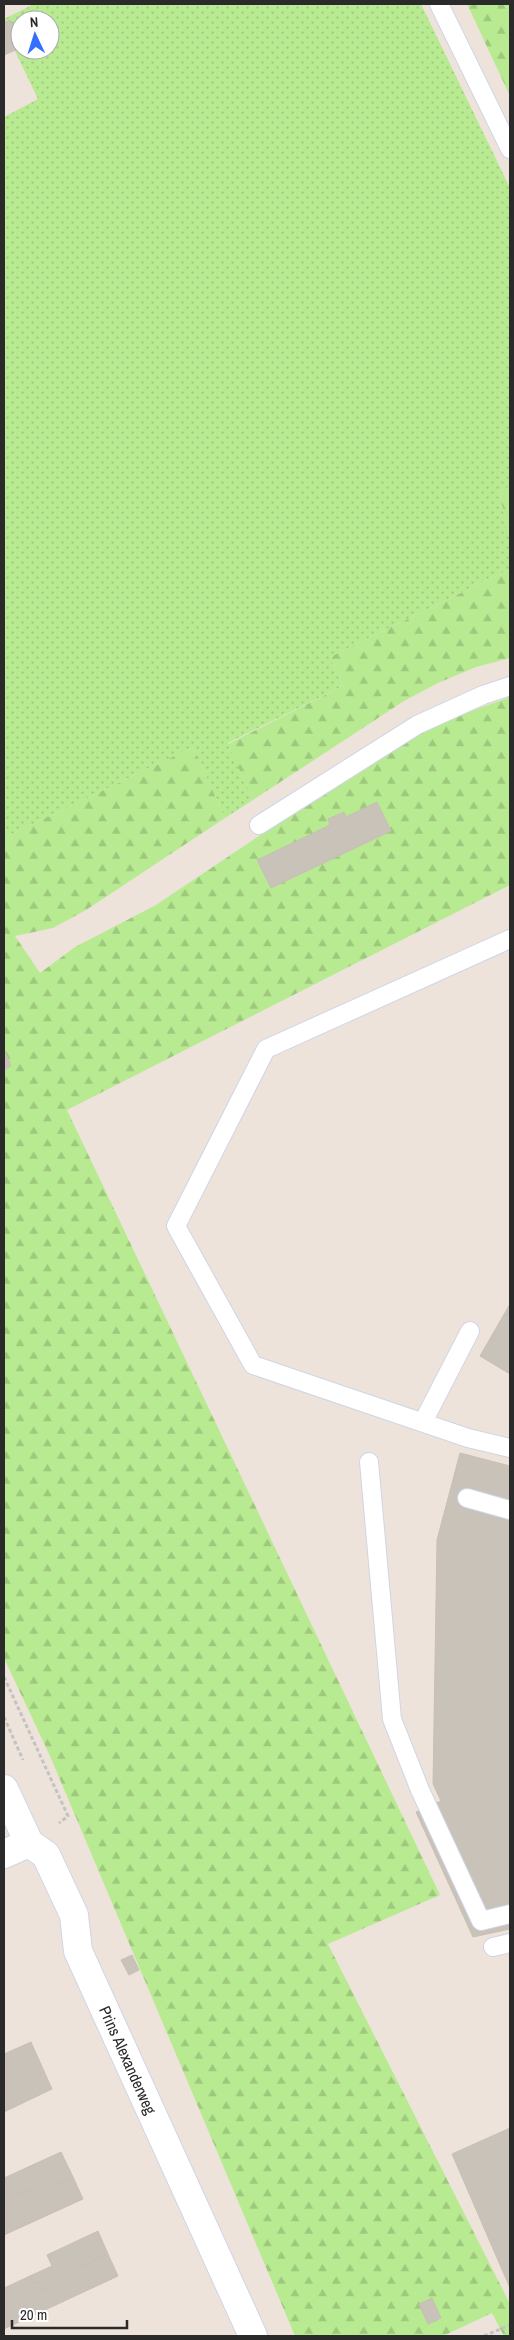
<svg xmlns="http://www.w3.org/2000/svg" width="514" height="2340" viewBox="0 0 514 2340" font-family="'Archivo Narrow',sans-serif">
	<style>
		.grass { fill: url(#grass-dots); fill-rule: evenodd }
		.forest { fill: url(#forest-firs) }
		.building { fill: #c8c2b9; stroke: #c9bfb4 }
		.lines { fill: none; stroke-linecap: round; stroke-linejoin: round }
		.lane-casing { stroke: #cfd5e5; stroke-width: 20 }
		.street-casing { stroke: #cfd5e5; stroke-width: 30 }
		.secondary-casing { stroke: #cfd5e5; stroke-width: 30 }
		.path { stroke: #c3c3c3; stroke-width: 3; stroke-dasharray: 4 2.5; stroke-linecap: butt }
		.lane { stroke: #fff; stroke-width: 18 }
		.street { stroke: #fff; stroke-width: 28 }
		.secondary { stroke: #fff; stroke-width: 28 }
		.labels { text-anchor: middle; dominant-baseline: central; stroke-width: 4; stroke-linejoin: round; paint-order: stroke }
		.street-label { font-size: 16px; fill: #2a2a2a; stroke: #fff }
	</style>
	<defs>
		<pattern id="grass-dots" width="8" height="8" patternUnits="userSpaceOnUse" patternTransform="scale(1.25)"><rect width="8" height="8" fill="#b8ea91"/><path d="M2 2h.1M6 6h.1" fill="none" stroke="#9ec97d" stroke-width="1.8" stroke-linecap="round"/></pattern>
		<pattern id="forest-firs" width="22" height="20" patternUnits="userSpaceOnUse" patternTransform="scale(1.25)"><rect width="22" height="20" fill="#b8ea91"/><path d="M5 1l3.5 6h-7zM16 11l3.5 6h-7z" fill="#9ec97d"/></pattern>
	</defs>
	<rect width="100%" height="100%" fill="#eee3da"/>
	<path class="grass" d="M34,4H421L510,188V487L499,491L510,541V569L330,657L343,686L228,743L253,800L225,818L193,747L4,838V117L38,99L4,28V19ZM20,20H50V50H20Z"/>
	<g class="forest">
		<path d="M467,4H510V96Z"/>
		<path d="M510,487V541L499,491Z"/>
		<path d="M510,569V658L476,667L438,683L404,701L253,800L228,744L343,686L330,657Z"/>
		<path d="M510,697V885L67,1110L440,1895L328,1944L510,2304V2336H504L492,2313L443,2336H295L50,1756L4,1658V838L193,747L225,818L86,910L53,928L15,936L40,973L75,947L156,905L399,742L452,718Z"/>
	</g>
	<g class="building">
		<path d="M10,20L20,41V48L4,55V23Z"/>
		<path d="M377,802L391,831L271,888L257,860L330,825L328,819L344,812L346,817Z"/>
		<path d="M4,1049L11,1066L4,1070Z"/>
		<path d="M510,1304V1374L480,1356Z"/>
		<path d="M460,1453L510,1466V1929L473,1937L416,1812L441,1801L433,1784L437,1540Z"/>
		<path d="M132,1955L139,1970L129,1975L121,1960Z"/>
		<path d="M31,2042L52,2089L4,2112V2054Z"/>
		<path d="M510,2128V2288L452,2154Z"/>
		<path d="M61,2152L73,2177L45,2190L42,2184L4,2201V2178Z"/>
		<path d="M73,2177L83,2199L4,2235V2201L42,2184L45,2190Z"/>
		<path d="M98,2231L108,2254L57,2278L60,2283L44,2291L39,2282L34,2284L30,2276L52,2266L47,2255Z"/>
		<path d="M108,2254L118,2276L4,2329V2288L30,2276L34,2284L39,2282L44,2291L60,2283L57,2278Z"/>
		<path d="M432,2298L441,2318L428,2324L419,2304Z"/>
	</g>
	<g class="lines">
		<defs>
			<g id="lane">
				<path d="M439,4L510,149"/>
				<path d="M259,825L417,725L483,695L510,686"/>
				<path d="M510,939L266,1049L176,1226L253,1365L468,1438L510,1448"/>
				<path d="M423,1422L470,1331"/>
				<path d="M369,1462L392,1719L420,1790L481,1921L510,1914"/>
				<path d="M467,1498L510,1510"/>
				<path d="M493,1947L510,1943"/>
			</g>
			<path id="street" d="M29,1843L46,1855L74,1915L78,1951L253,2336"/>
			<path id="secondary" d="M4,1789L29,1843L4,1854"/>
		</defs>
		<use href="#lane" class="lane-casing"/>
		<use href="#street" class="street-casing"/>
		<use href="#secondary" class="secondary-casing"/>
		<g class="path">
			<path d="M4,1677L68,1816L59,1823"/>
			<path d="M4,1717L23,1760"/>
			<path d="M484,2336L510,2325"/>
		</g>
		<use href="#lane" class="lane"/>
		<use href="#street" class="street"/>
		<use href="#secondary" class="secondary"/>
	</g>
	<g class="labels">
		<g class="street-label">
			<text transform="translate(128 2060) rotate(66)">Prins Alexanderweg</text>
		</g>
	</g>
	<rect width="514" height="2340" fill="none" stroke="#2a2a2a" stroke-width="10"/>
	<g transform="translate(35 35) rotate(356)"><circle r="24" fill="#ffffff" stroke="#aaaaaa"/>
	<path d="M0-4L9 19L0 12L-9 19Z" fill="#366fff"/>
	<text y="-8" font-size="14" font-weight="bold" text-anchor="middle" fill="#2a2a2a">N</text>
	</g>
	<path d="M12 2320v8h115v-8" fill="none" stroke="#2a2a2a" stroke-width="2.5"/>
	<text x="20" y="2320" font-size="15" fill="#2a2a2a" stroke="#ffffff" stroke-width="4" paint-order="stroke">20 m</text>
</svg>
